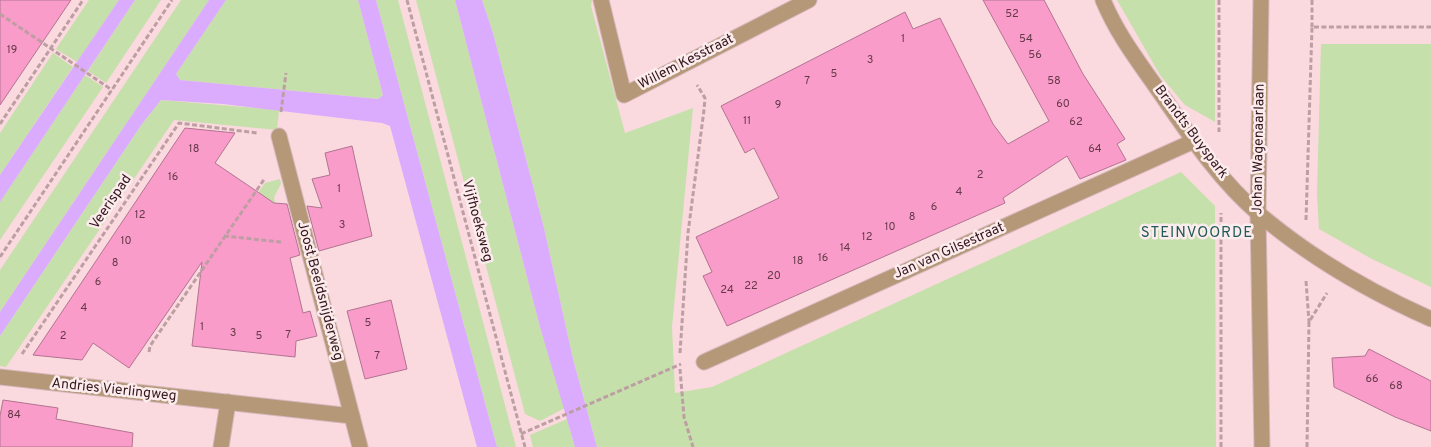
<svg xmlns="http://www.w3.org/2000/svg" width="1431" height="447" viewBox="0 0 1431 447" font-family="Overpass,sans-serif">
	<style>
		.green { fill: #c5e0ab }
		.water { fill: #dbacfe }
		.building { fill: #f99cc9; stroke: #b27391 }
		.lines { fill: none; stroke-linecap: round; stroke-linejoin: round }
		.minor-casing { stroke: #d6b7bb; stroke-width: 17 }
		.path { stroke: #bd9ea2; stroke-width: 3; stroke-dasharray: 5 2.5; stroke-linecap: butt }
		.minor { stroke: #b49878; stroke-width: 15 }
		.labels { text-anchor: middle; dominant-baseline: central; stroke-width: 5; stroke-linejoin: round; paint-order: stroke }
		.number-label { font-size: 11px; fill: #653948 }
		.street-label { font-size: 14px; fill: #34181d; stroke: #fcecee }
		.neighbourhood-label { font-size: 15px; letter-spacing: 1px; fill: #205b57; stroke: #fcecee }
	</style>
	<rect width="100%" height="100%" fill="#fadade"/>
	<g class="green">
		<path d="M89,0H119L77,62L56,49Z"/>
		<path d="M135,0H161L106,83L88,71Z"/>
		<path d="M181,0H209L0,312V270Z"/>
		<path d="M226,0H358L383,95L378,99L180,80L176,74Z"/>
		<path d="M376,0H398L516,447H497Z"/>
		<path d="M416,0H455L540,327L565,408L540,421L525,414Z"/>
		<path d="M482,0H592L591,6L625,133L693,108L672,327L675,393L712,387L1181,172L1215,206L1216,447H597L573,359L544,228L493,33Z"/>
		<path d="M1117,0H1215V122L1185,105L1160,75Z"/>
		<path d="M1321,44H1431V287L1372,259L1319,229L1317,194Z"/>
		<path d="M53,53L73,67L0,175V133Z"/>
		<path d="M85,75L103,87L0,240V202Z"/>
		<path d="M161,100L279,110L277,130L174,120L6,367L0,366V336L142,124Z"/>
		<path d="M280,179L281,184L274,197L279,225L230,233L265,183Z"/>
		<path d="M567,419L575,447H533L530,435Z"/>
	</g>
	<g class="water">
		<path d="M119,0H135L0,202V175Z"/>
		<path d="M209,0H226L176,74L180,80L378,99L383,95L358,0H376L497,447H477L390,126L382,123L223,104L161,100L142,124L0,336V312Z"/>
		<path d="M455,0H482L493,33L544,228L573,359L597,447H575L540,327Z"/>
	</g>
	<g class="building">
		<path d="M0,0H71L0,105Z"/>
		<path d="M983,0H1044L1083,74L1125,139L1117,144L1126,160L1080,179L1067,156L1003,198L1005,203L727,326L703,276L712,272L696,237L779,198L754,148L745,153L721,106L905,12L913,29L940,18L993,124L1008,144L1049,121Z"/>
		<path d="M185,128L235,133L215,163L274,203L287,204L300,255L290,258L303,313L310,311L317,336L296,341L295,357L192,346L202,262L129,368L93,343L82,360L33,355Z"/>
		<path d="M352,146L372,236L319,251L307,206L322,208L312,179L330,175L325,153Z"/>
		<path d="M391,300L407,369L365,379L347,311Z"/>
		<path d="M1369,349L1431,381V431L1395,417L1334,387L1332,358L1365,356Z"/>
		<path d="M3,400L58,408L56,419L133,433L132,447H0V416Z"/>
	</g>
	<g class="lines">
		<defs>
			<g id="minor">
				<path d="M601,0L624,95L809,0"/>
				<path d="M1103,0C1118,36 1139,62 1161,94C1190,136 1220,181 1259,214C1311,258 1370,292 1431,319"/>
				<path d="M1261,0L1258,214L1262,447"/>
				<path d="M279,136L360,447"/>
				<path d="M704,362L1194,141"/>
				<path d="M0,377L352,416"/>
				<path d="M221,447L228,402"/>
			</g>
		</defs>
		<use href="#minor" class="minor-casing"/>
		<g class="path">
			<path d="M407,0L525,447"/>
			<path d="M1219,0V132"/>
			<path d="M1312,0V27"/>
			<path d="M0,14L112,90"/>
			<path d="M281,112L286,73"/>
			<path d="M0,124L83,0"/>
			<path d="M1306,220L1312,27H1431"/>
			<path d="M224,236L281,242"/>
			<path d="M0,257L172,0"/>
			<path d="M1306,281L1309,322"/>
			<path d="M149,352L150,346L265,178"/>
			<path d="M680,353L688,233L704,110L705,98L697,85"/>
			<path d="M22,354L179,123L257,133"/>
			<path d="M680,369L684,417L693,447"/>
			<path d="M521,434L681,364"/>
			<path d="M1221,447V213"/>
			<path d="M1307,447L1309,322L1327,293"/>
		</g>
		<use href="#minor" class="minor"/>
	</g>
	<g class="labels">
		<g class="number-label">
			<text x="1012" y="14">52</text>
			<text x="903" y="39">1</text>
			<text x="1026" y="39">54</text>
			<text x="12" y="50">19</text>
			<text x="1035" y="55">56</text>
			<text x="870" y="60">3</text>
			<text x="834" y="74">5</text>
			<text x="807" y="81">7</text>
			<text x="1054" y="81">58</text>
			<text x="1063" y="104">60</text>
			<text x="778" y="105">9</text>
			<text x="747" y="121">11</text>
			<text x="1076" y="122">62</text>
			<text x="194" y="149">18</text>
			<text x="1095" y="149">64</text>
			<text x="980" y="175">2</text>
			<text x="173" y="177">16</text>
			<text x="339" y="189">1</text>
			<text x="959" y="192">4</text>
			<text x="934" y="207">6</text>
			<text x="140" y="215">12</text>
			<text x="912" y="217">8</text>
			<text x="342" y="225">3</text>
			<text x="890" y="227">10</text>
			<text x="867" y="237">12</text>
			<text x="126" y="241">10</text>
			<text x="845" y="248">14</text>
			<text x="823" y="258">16</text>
			<text x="798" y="261">18</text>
			<text x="115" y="263">8</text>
			<text x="774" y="276">20</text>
			<text x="98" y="282">6</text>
			<text x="751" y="286">22</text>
			<text x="727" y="290">24</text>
			<text x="84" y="308">4</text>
			<text x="368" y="323">5</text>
			<text x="202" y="327">1</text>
			<text x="233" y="333">3</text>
			<text x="288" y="335">7</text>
			<text x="63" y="336">2</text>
			<text x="259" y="336">5</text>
			<text x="377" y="356">7</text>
			<text x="1372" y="379">66</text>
			<text x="1396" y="386">68</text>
			<text x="14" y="415">84</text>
		</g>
		<g class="street-label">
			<text transform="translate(686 62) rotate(-27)">Willem Kesstraat</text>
			<text transform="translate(1191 132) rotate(53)">Brandts Buyspark</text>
			<text transform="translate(1259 149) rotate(-89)">Johan Wagenaarlaan</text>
			<text transform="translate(111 202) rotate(-56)">Veerispad</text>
			<text transform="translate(477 221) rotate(75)">Vijfhoeksweg</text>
			<text transform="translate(949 251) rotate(-24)">Jan van Gilsestraat</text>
			<text transform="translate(320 291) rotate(75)">Joost Beeldsnijderweg</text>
			<text transform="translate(114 390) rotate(6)">Andries Vierlingweg</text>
		</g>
		<g class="neighbourhood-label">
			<text x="1197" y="233">STEINVOORDE</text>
		</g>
	</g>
</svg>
